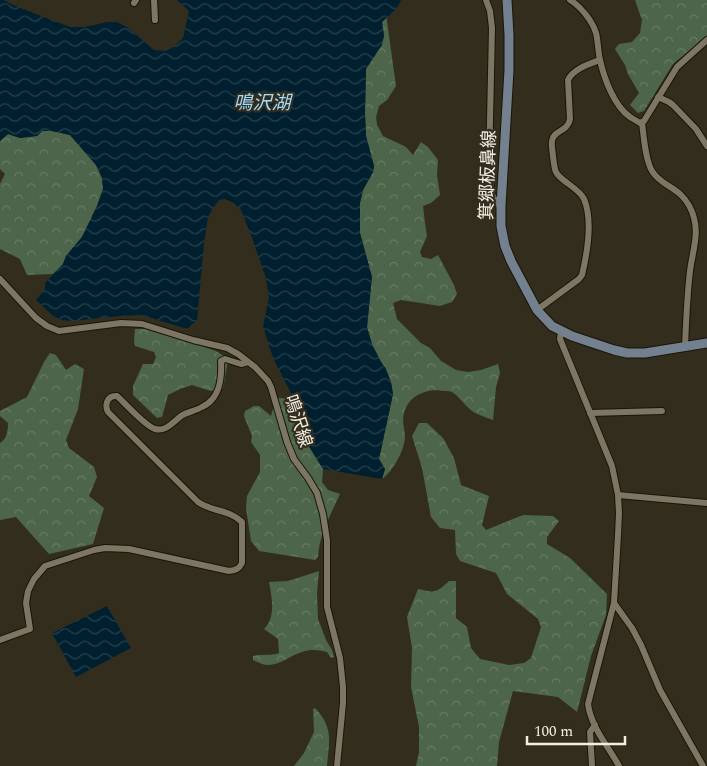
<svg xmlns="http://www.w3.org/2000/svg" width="707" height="766" viewBox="0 0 707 766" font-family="Spectral,'Noto Sans JP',serif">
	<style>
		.forest { fill: url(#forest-crowns) }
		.water { fill: url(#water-waves) }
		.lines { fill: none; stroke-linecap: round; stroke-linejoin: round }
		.street-casing { stroke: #1a1506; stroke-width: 8 }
		.secondary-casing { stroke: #1a1506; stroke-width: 11 }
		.street { stroke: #7d7664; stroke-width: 6 }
		.secondary { stroke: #728090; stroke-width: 9 }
		.labels { text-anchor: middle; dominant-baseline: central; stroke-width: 4.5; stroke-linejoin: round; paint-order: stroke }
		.street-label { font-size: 18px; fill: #f3efe5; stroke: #332d1d }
		.water-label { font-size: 19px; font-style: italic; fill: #9dddfd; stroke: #332d1d }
	</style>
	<defs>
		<pattern id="forest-crowns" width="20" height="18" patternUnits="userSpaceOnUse" patternTransform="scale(1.25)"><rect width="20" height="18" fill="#4d654b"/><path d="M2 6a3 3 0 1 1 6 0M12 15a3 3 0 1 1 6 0" fill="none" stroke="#677b65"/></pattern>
		<pattern id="water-waves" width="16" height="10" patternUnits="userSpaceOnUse" patternTransform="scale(1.25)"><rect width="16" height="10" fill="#00202f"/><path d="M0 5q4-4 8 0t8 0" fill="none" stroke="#26414d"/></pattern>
	</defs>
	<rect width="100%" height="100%" fill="#332d1d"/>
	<g class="forest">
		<path d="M635,0H707V36L673,64L644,111L638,113L630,105L639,93L628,74L625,65L615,49L619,44L632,42L640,33L642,20Z"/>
		<path d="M386,14L396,86L387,100L379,106L376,117L377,125L383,136L406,147L413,155L421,142L428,147L438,160L437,175L440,195L431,203L423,206L425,223L427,236L420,252L422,257L431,259L438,255L454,285L457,294L452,302L440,306L401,300L393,303L397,319L421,343L430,348L441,361L456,370L468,372L481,370L498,364L500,373L496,387L493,420C486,417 478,415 472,411C465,406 458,395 452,392C450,391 447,391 444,391C427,388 409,395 404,413C402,420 404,428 405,436C405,450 393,471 382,479L385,469L379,459L393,394L391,382L385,367L381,362L372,345L367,327L372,277L360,233V203L363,190L373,172L374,166L366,136L365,113L366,69L384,36L382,22Z"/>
		<path d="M42,131H52L70,135L96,165L102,178L103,189L97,206L82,237L66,256L63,264L53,274L27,275L20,259L0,249V184L5,174L0,169V141L8,134L20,138L37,136Z"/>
		<path d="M135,329H152L216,351L225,357L228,361L223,388L211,391L192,385L180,389L168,395L162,417L157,418L133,395V386L143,364H153L156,357L154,352L135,346L134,339Z"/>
		<path d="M50,353L56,355L66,370L75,364L84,369L78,409L66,440L69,448L94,467L97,477L89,496L104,508L93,544L49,554L16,517L0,520V443C7,439 8,431 8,423L0,416V411L27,397L44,362Z"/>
		<path d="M279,398L294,399L297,422L305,440L323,469L322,482L328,490L340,494C331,514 319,535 318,557L315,560L259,551L251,541L246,508L247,496L260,472V455L251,442L252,436L244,416L245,411L254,406H259L271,416L275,401Z"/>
		<path d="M419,423H427L443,438L454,458L461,485L489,496L482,525L486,530L523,515L553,516L559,521L547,537V544L570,558L607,594L606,615L591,656L577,712L558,697L513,691L499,742L497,766H416L419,752V727L411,687L412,648L407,617L418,589C436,593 436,593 449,581H456V618L467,627L471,648L480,659L509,665L524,663L531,658L541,627L538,619L507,594L496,573L460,561L456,554L455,530L440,528L431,517L422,468L412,436Z"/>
		<path d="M319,571L317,593L318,619L326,640L332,650L334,657L331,658L327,652C318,650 311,649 302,652C291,655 280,665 268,665C263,665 258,662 253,660V656C261,654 272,656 279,653L278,639L264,629C276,617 272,598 269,582L288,581Z"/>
		<path d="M315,708C334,728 329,741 327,766H294L304,753L314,732L313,709Z"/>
	</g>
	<g class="water">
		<path d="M0,0H4L13,5L70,27H85L107,22H117L127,27L154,50L166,51L175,46L183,38L189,11L177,0H401L397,8L382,22L384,36L382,45L366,69L365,113L366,136L374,166L373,172L363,190L360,203V233L372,277L367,327L372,344L381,362L385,367L391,382L393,394L379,459L385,469L382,479L323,469L305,440L297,422L294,399L274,360L269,346L263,326L269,297L266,278L252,238L241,210L234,203L225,199L219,200L213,208L208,217L204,244L197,320L187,329L142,315L120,316L73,321L61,320L52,315L36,300L45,289V283L63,264L66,256L82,237L97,206L103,189L102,178L96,165L70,135L52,131H42L37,136L20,138L8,134L0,141Z"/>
		<path d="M107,606L131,648L76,677L52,633Z"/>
	</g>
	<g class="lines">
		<defs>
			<g id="street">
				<path d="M154,0L155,20"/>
				<path d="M486,0L490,11L492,28L489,167L491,192L496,203L501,206"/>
				<path d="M570,0C580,6 592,20 596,33C598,41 598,51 600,60C604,78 614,106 630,117C633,119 637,121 640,123L644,121L677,67L707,40"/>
				<path d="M134,3L136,0"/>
				<path d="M658,97L669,102L673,105L696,129L707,146"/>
				<path d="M642,123C644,137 645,159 652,171C659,183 672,186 681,195C687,201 692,210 694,218C699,235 692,254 690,271C687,296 686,322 685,347"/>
				<path d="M0,279L36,318L47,326L59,331L121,323L142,324L193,340L227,348L238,354L255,367L268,381L271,387L287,442L294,459L308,478L317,493L323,514L327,540V607L340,658L343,687V703L337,766"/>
				<path d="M537,310L579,279L582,275C587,254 593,220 584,199C579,188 560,181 556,172C554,168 554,161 553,157C553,152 551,146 552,141C553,130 568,132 570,119L568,80C573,69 589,64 600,60"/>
				<path d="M561,331L560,339L612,466L618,495L619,513L618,535L614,603L588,704C591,727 608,746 619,766"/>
				<path d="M590,413L662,411"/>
				<path d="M618,495L707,503"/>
				<path d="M614,603L632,628L641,645L660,690L703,766"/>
				<path d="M0,640L30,629L26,603L28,591L34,579L45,566L94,550L105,548L129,549L229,571C236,570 239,569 242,563V522C228,509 212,512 198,502L108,412C104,404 108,395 117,396C126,404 145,426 155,429C166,432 173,422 181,416C187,412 195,411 202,407C220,399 222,379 221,361L225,359L241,364L248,362"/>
				<path d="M592,766L590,732L595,725"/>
			</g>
			<path id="secondary" d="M507,0L509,35V70L501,206V226L505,246L511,261L537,310L552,326L572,336L614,350L627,353H645L707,343"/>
		</defs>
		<use href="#street" class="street-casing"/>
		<use href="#secondary" class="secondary-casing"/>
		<use href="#street" class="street"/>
		<use href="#secondary" class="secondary"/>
	</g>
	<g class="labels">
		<g class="street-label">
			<text transform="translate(488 175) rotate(-88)">箕郷板鼻線</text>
			<text transform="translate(298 421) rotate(72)">鳴沢線</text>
		</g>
		<g class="water-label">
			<text x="262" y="103">鳴沢湖</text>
		</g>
	</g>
	<path d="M527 736v8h98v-8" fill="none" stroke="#f3efe5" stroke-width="2.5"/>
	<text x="534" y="736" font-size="15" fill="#f3efe5" stroke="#332d1d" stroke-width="4" paint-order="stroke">100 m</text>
</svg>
